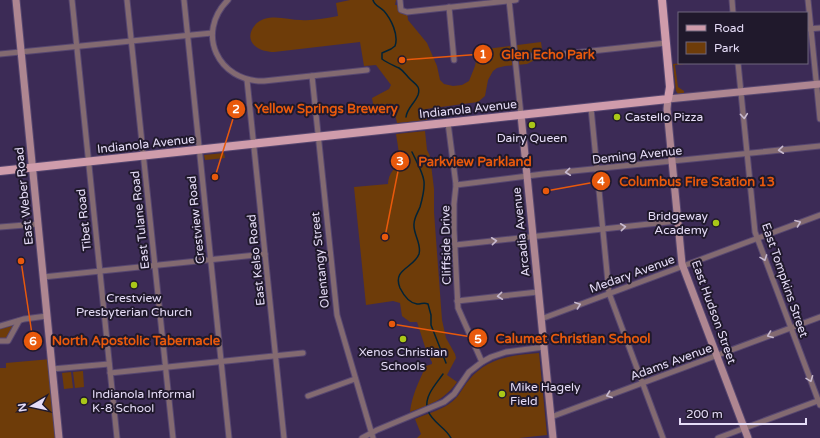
<svg xmlns="http://www.w3.org/2000/svg" width="820" height="438" viewBox="0 0 820 438" font-family="'Varela Round',sans-serif">
	<style>
		.green { fill: #6e3c09 }
		.lines { fill: none; stroke-linecap: round; stroke-linejoin: round }
		.stream { stroke: #012337; stroke-width: 1.5 }
		.street-casing { stroke: #574770; stroke-width: 7 }
		.secondary-casing { stroke: #574770; stroke-width: 9 }
		.primary-casing { stroke: #574770; stroke-width: 10 }
		.street { stroke: #836a71; stroke-width: 5 }
		.secondary { stroke: #ae8691; stroke-width: 7 }
		.primary { stroke: #cf9cab; stroke-width: 8 }
		.oneway { stroke: #c8bacf }
		.poi-dot { fill: #aac718; stroke: #20192c; stroke-width: 1.5 }
		.labels { text-anchor: middle; dominant-baseline: central; stroke-width: 4; stroke-linejoin: round; paint-order: stroke }
		.street-label { font-size: 12px; fill: #e5dcf7; stroke: #20192c }
		.poi-label { font-size: 12px; fill: #e5dcf7; stroke: #20192c; text-anchor: start }
		.leader { fill: none; stroke: #e8590c; stroke-width: 1.5 }
		.callout-dot { fill: #e8590c; stroke: #20192c; stroke-width: 1.5 }
		.mark-label { font-size: 12px; text-anchor: middle; font-weight: bold; fill: #fff }
		.callout-label { font-size: 13px; text-anchor: middle; font-weight: bold; fill: #e8590c; stroke: #20192c; stroke-width: 4; stroke-linejoin: round; paint-order: stroke }
	</style>
	<rect width="100%" height="100%" fill="#3c2b56"/>
	<g class="green">
		<path d="M350,0H396L395,5H400L401,8L407,12L408,20L427,43L437,66L440,80L444,84L453,86L462,85L469,81L475,66L478,50L541,42L543,56L527,64L505,66L497,68L493,71L488,80L485,96L478,102L426,109L427,120L397,123L393,106L374,109L372,98L389,89L391,85L376,65L364,66L360,42L274,52C267,52 259,50 254,45C245,36 254,22 264,19C277,15 289,20 301,20C313,21 326,18 338,16L336,3Z"/>
		<path d="M684,63L685,64L675,65L678,87L684,91V93L678,94L676,91L673,64Z"/>
		<path d="M425,131L427,150L430,156L434,189V212L442,320L446,338L455,354L456,358L447,375L457,382C443,401 431,404 410,412C412,395 419,381 426,366L432,364V362L427,353L417,322H410L402,316L400,303L393,301L366,305L354,187L388,184C389,171 395,171 398,160C400,153 397,142 396,134Z"/>
		<path d="M224,153L225,158L205,160L204,155Z"/>
		<path d="M19,321L9,338L0,341V326Z"/>
		<path d="M539,353L547,435L519,438H417L421,434L415,419C426,414 439,411 449,404C459,398 462,388 469,380C487,358 512,355 539,353Z"/>
		<path d="M51,359L59,438H0V368H6V363Z"/>
		<path d="M83,371L84,387L75,388L73,372Z"/>
		<path d="M71,372L73,388L64,389L62,373Z"/>
	</g>
	<g class="lines">
		<g class="stream">
			<path d="M373,0C374,5 380,7 384,11C391,19 399,35 395,46L391,49L382,53V59C387,63 393,65 399,68C404,71 406,75 410,79C415,84 421,86 418,95C415,103 407,108 406,117"/>
			<path d="M412,152C424,177 428,179 420,207C418,212 414,218 414,224C413,234 422,244 419,254C414,268 392,269 400,288C403,294 409,303 417,304C422,304 424,302 428,304L431,315V325L446,363"/>
			<path d="M427,408C425,395 436,384 443,374"/>
			<path d="M428,411C433,423 445,427 451,438"/>
		</g>
		<defs>
			<g id="street">
				<path d="M72,0L117,438"/>
				<path d="M127,0L173,438"/>
				<path d="M184,0L229,438"/>
				<path d="M228,0C195,33 218,82 264,81L367,70"/>
				<path d="M400,0L401,10L407,12L516,0"/>
				<path d="M509,0L521,115"/>
				<path d="M732,0L733,13"/>
				<path d="M808,0L820,119"/>
				<path d="M449,7L454,60"/>
				<path d="M807,29L820,28"/>
				<path d="M0,54L212,33"/>
				<path d="M521,56H545L666,43"/>
				<path d="M738,63L755,232L820,405"/>
				<path d="M312,76L337,315L373,438"/>
				<path d="M247,80L284,438"/>
				<path d="M591,108L609,293L663,438"/>
				<path d="M448,123L456,185L454,204V230L458,308L482,362"/>
				<path d="M456,185L543,174L820,146"/>
				<path d="M0,227L38,224"/>
				<path d="M455,245L677,221"/>
				<path d="M43,277L265,254"/>
				<path d="M457,301L538,292"/>
				<path d="M541,319L820,215"/>
				<path d="M0,326L24,319L47,316"/>
				<path d="M0,341H8L19,321"/>
				<path d="M52,369L109,364"/>
				<path d="M110,373L303,353"/>
				<path d="M308,396L355,379"/>
				<path d="M551,417L820,317"/>
				<path d="M362,438L377,430L444,402L454,394L469,372L482,362L491,357L506,352L544,347"/>
				<path d="M718,438L820,400"/>
			</g>
			<g id="secondary">
				<path d="M16,0L59,438"/>
				<path d="M521,115L553,438"/>
				<path d="M748,438L682,264L667,109L668,99L820,84"/>
			</g>
			<path id="primary" d="M0,171L668,99L670,87L662,0"/>
		</defs>
		<use href="#street" class="street-casing"/>
		<use href="#secondary" class="secondary-casing"/>
		<use href="#primary" class="primary-casing"/>
		<use href="#street" class="street"/>
		<use href="#secondary" class="secondary"/>
		<use href="#primary" class="primary"/>
	</g>
	<defs><path id="oneway-chevron" d="M-2-3.5L2.5 0L-2 3.5" fill="none" stroke-width="1.6" stroke-linecap="round" stroke-linejoin="round"/></defs>
	<g class="oneway">
		<use href="#oneway-chevron" transform="translate(744 116) rotate(85)"/>
		<use href="#oneway-chevron" transform="translate(781 150) rotate(174)"/>
		<use href="#oneway-chevron" transform="translate(568 172) rotate(174)"/>
		<use href="#oneway-chevron" transform="translate(798 223) rotate(-21)"/>
		<use href="#oneway-chevron" transform="translate(623 227) rotate(-6)"/>
		<use href="#oneway-chevron" transform="translate(494 241) rotate(-6)"/>
		<use href="#oneway-chevron" transform="translate(764 258) rotate(70)"/>
		<use href="#oneway-chevron" transform="translate(500 296) rotate(174)"/>
		<use href="#oneway-chevron" transform="translate(578 305) rotate(-20)"/>
		<use href="#oneway-chevron" transform="translate(770 335) rotate(159)"/>
		<use href="#oneway-chevron" transform="translate(810 379) rotate(69)"/>
		<use href="#oneway-chevron" transform="translate(609 395) rotate(160)"/>
	</g>
	<g class="poi-dot">
		<circle cx="617" cy="117" r="4"/>
		<circle cx="532" cy="125" r="4"/>
		<circle cx="716" cy="223" r="4"/>
		<circle cx="134" cy="285" r="4"/>
		<circle cx="403" cy="339" r="4"/>
		<circle cx="502" cy="394" r="4"/>
		<circle cx="84" cy="401" r="4"/>
	</g>
	<g class="labels">
		<g class="street-label">
			<text transform="translate(468 109) rotate(-6)">Indianola Avenue</text>
			<text transform="translate(146 144) rotate(-6)">Indianola Avenue</text>
			<text transform="translate(637 155) rotate(-6)">Deming Avenue</text>
			<text transform="translate(24 196) rotate(-96)">East Weber Road</text>
			<text transform="translate(84 220) rotate(-96)">Tibet Road</text>
			<text transform="translate(140 220) rotate(-96)">East Tulane Road</text>
			<text transform="translate(196 220) rotate(-96)">Crestview Road</text>
			<text transform="translate(521 232) rotate(-96)">Arcadia Avenue</text>
			<text transform="translate(446 245) rotate(-91)">Cliffside Drive</text>
			<text transform="translate(256 260) rotate(-96)">East Kelso Road</text>
			<text transform="translate(320 260) rotate(-96)">Olentangy Street</text>
			<text transform="translate(632 274) rotate(-20)">Medary Avenue</text>
			<text transform="translate(785 280) rotate(71)">East Tompkins Street</text>
			<text transform="translate(714 312) rotate(70)">East Hudson Street</text>
			<text transform="translate(671 362) rotate(-20)">Adams Avenue</text>
		</g>
		<g class="poi-label">
			<text x="625" y="117">Castello Pizza</text>
			<text x="532" y="138" text-anchor="middle">Dairy Queen</text>
			<text x="708" y="216" text-anchor="end">Bridgeway<tspan x="708" dy="14">Academy</tspan></text>
			<text x="134" y="298" text-anchor="middle">Crestview<tspan x="134" dy="14">Presbyterian Church</tspan></text>
			<text x="403" y="352" text-anchor="middle">Xenos Christian<tspan x="403" dy="14">Schools</tspan></text>
			<text x="510" y="387">Mike Hagely<tspan x="510" dy="14">Field</tspan></text>
			<text x="92" y="394">Indianola Informal<tspan x="92" dy="14">K-8 School</tspan></text>
		</g>
	</g>
	<path class="leader" d="M402 60L483 54M215 177L236 109M385 237L400 161M546 191L601 181M392 324L478 338M21 261L33 341"/>
	<g class="callout-dot">
		<circle cx="402" cy="60" r="4"/>
		<circle cx="215" cy="177" r="4"/>
		<circle cx="385" cy="237" r="4"/>
		<circle cx="546" cy="191" r="4"/>
		<circle cx="392" cy="324" r="4"/>
		<circle cx="21" cy="261" r="4"/>
		<circle cx="483" cy="54" r="10"/>
		<circle cx="236" cy="109" r="10"/>
		<circle cx="400" cy="161" r="10"/>
		<circle cx="601" cy="181" r="10"/>
		<circle cx="478" cy="338" r="10"/>
		<circle cx="33" cy="341" r="10"/>
	</g>
	<g class="mark-label">
		<text x="483" y="58">1</text>
		<text x="236" y="113">2</text>
		<text x="400" y="165">3</text>
		<text x="601" y="185">4</text>
		<text x="478" y="343">5</text>
		<text x="33" y="345">6</text>
	</g>
	<g class="callout-label">
		<text x="548" y="59">Glen Echo Park</text>
		<text x="326" y="113">Yellow Springs Brewery</text>
		<text x="475" y="166">Parkview Parkland</text>
		<text x="697" y="186">Columbus Fire Station 13</text>
		<text x="573" y="343">Calumet Christian School</text>
		<text x="136" y="345">North Apostolic Tabernacle</text>
	</g>
	<rect x="678" y="12" width="130" height="52" fill="#20192c" stroke="#6f677d"/>
	<rect x="686" y="25" width="20" height="6" fill="#cf9cab" stroke="#6f677d"/>
	<text x="714" y="32" font-size="12" fill="#e5dcf7">Road</text>
	<rect x="686" y="42" width="20" height="12" fill="#6e3c09" stroke="#6f677d"/>
	<text x="714" y="52" font-size="12" fill="#e5dcf7">Park</text>
	<g transform="translate(32 406) rotate(261)" stroke="#20192c" stroke-width="3" paint-order="stroke">
	<path d="M0-3L7 15L0 10L-7 15Z" fill="#e5dcf7"/>
	<text y="-6" font-size="11" font-weight="bold" text-anchor="middle" fill="#e5dcf7">N</text>
	</g>
	<path d="M680 418v6h126v-6" fill="none" stroke="#e5dcf7" stroke-width="2"/>
	<text x="686" y="418" font-size="12" fill="#e5dcf7" stroke="#20192c" stroke-width="3" paint-order="stroke">200 m</text>
</svg>
